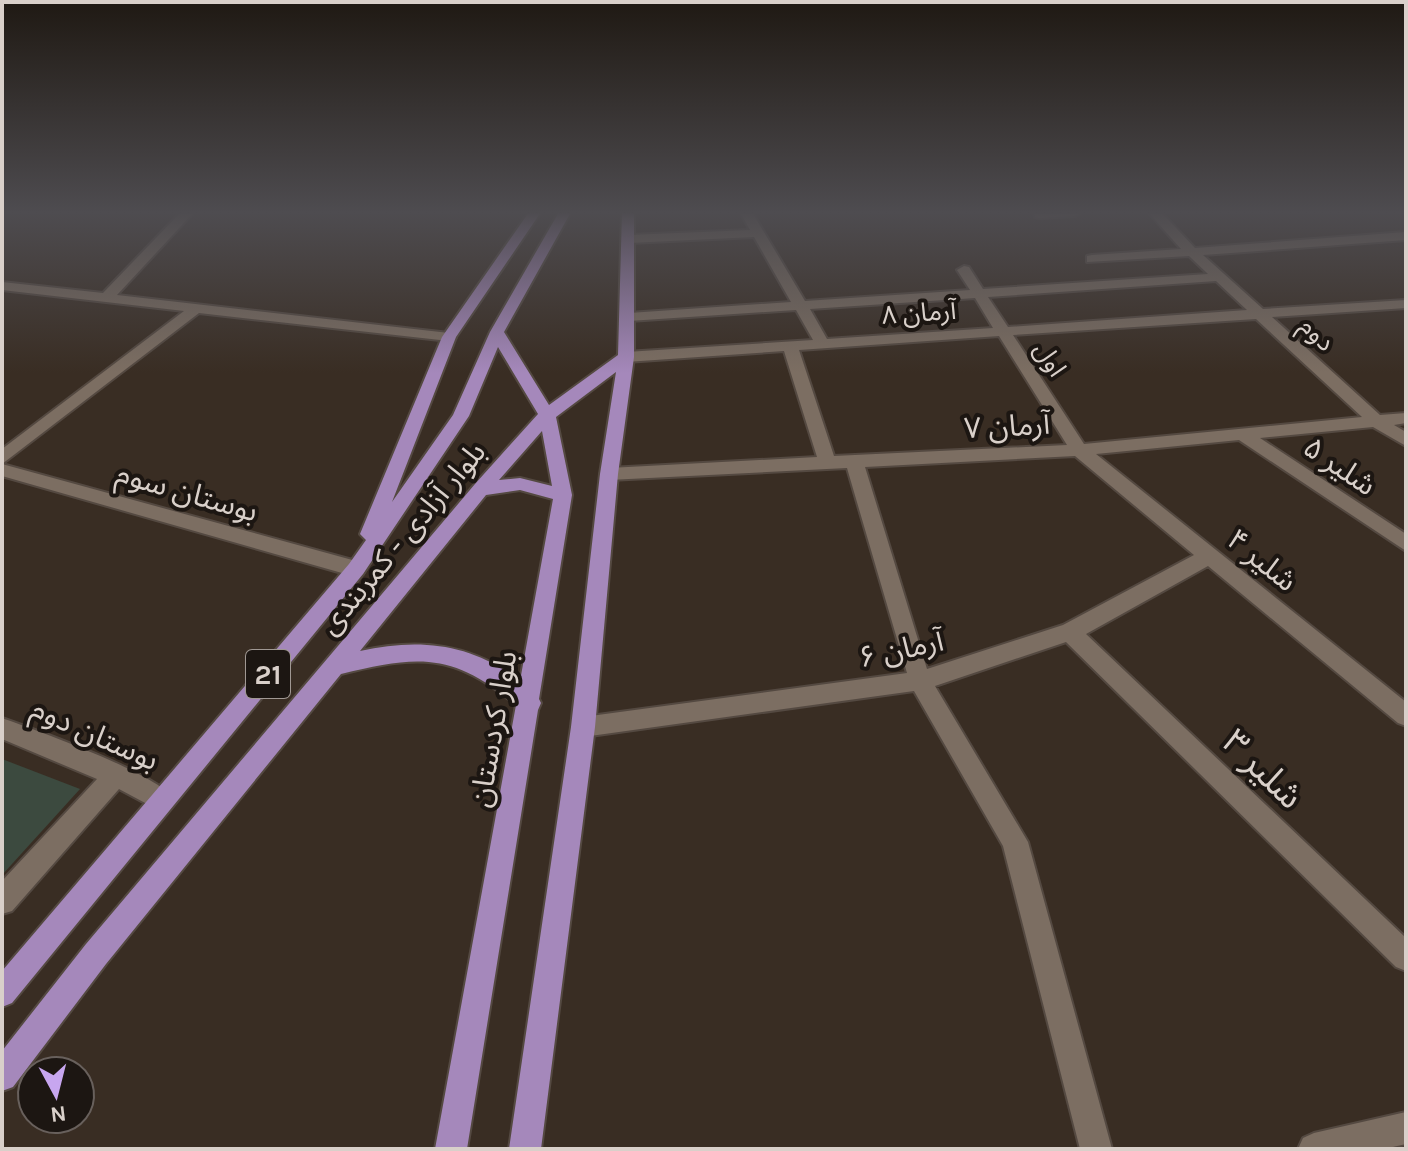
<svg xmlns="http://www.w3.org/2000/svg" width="1408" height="1151" viewBox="0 0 1408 1151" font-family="Karla,'Noto Sans Arabic',sans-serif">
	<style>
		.green { fill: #3c4a3f }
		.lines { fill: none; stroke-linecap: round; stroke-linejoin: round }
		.minor-casing { stroke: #544941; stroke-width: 4 }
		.major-casing { stroke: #544941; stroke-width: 4 }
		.minor { fill: #7c6e62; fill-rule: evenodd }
		.major { fill: #a588bb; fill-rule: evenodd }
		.labels { text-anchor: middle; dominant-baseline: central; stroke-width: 8; stroke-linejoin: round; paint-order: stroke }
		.far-street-label { font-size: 26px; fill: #d9d0ca; stroke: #1c1612 }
		.shield { fill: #1c1612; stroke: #a09893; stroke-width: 2 }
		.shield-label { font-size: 28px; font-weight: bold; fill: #d9d0ca }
		.street-label { font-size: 30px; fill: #d9d0ca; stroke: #1c1612 }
		.near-street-label { font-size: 36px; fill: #d9d0ca; stroke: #1c1612 }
	</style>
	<rect width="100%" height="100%" fill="#392d23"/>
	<path class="green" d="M2,759L80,789L2,875Z"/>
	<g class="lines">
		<defs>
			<g id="minor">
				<path d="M181,212H194L117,295L449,333L456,337L449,341L199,313L2,464L356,561L363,564L366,569L363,574L356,577L2,476V449L184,311L2,290V282L103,293Z"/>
				<path d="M740,212H752L805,301L970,290L957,270L964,266L969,267L983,289L1208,274L1189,256L1087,262V256L1092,255L1181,249L1148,212H1161L1195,248L1406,232V240L1203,255L1263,309L1406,300V308L1272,317L1380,415L1406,413V423L1394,425L1406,432V446L1373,427L1260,438L1406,534V551L1239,440L1096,454L1406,702V726L1398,723L1208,566L1086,634L1406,938V971L1396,967L1066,642L935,686L1028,842L1112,1149H1080L1003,846L914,691L583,737L575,734L571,727L575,720L583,717L907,673L847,468L609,480L600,474L609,468L817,457L784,351L626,362L618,357L626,352L813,340L796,310L629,321L622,317L629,313L791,302L754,237L629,243L623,239L629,235L750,230ZM1216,281L1247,310L1008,327L988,297ZM975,298L993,328L827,339L810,309ZM1256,319L1362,417L1084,444L1013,335ZM999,336L1067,445L834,456L799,350ZM1075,456L1194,555L1063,625L927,669L865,467Z"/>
				<path d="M1034,212H1081L1075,216L1039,218L1035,217Z"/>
				<path d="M2,718C33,729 164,776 174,800L171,808L162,812L119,789L12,911L2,914V881L97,779L2,739Z"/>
				<path d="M1406,1112V1144L1384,1149H1298L1303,1138L1314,1133Z"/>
			</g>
			<path id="major" d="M529,212H541L456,337L392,502L453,415L490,332L559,212H571L504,332L549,405L618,355L622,212H634V357L618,474L595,727L541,1149H509L571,727L600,474L616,372L556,417L572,495L539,699L541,703L538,710L467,1149H435L516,705C453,652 418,655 341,674L106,964L13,1087L2,1091V1051L86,944L475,484L538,414L498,347L469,416L363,574L12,1003L2,1007V971L349,564L366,540L360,534L442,337ZM542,431L552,486L520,478L499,480ZM520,490L553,499L520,681C471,643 419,638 360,651L486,495Z"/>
		</defs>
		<use href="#minor" class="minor-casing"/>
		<use href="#major" class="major-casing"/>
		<use href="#minor" class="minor"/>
		<use href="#major" class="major"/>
	</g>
	<linearGradient id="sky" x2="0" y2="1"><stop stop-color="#1f1913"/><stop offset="0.57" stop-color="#4e4c50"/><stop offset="1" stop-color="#4e4c50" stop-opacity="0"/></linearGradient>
	<rect width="1408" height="373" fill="url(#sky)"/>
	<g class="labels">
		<g class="far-street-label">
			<text transform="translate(919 313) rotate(-4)">آرمان ۸</text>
			<text transform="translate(1317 334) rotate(43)">دوم</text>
			<text transform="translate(1050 359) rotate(57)">اول</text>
		</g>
		<rect class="shield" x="246" y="650" width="44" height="48" rx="6"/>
		<g class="shield-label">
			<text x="268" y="674">21</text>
		</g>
		<g class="street-label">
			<text transform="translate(1007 426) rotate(-3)">آرمان ۷</text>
			<text transform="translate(1340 466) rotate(34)">شلیر ۵</text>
			<text transform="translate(187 492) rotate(16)">بوستان سوم</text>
			<text transform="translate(402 538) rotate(-50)">بلوار آزادی - کمربندی</text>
			<text transform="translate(1262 560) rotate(39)">شلیر ۴</text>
			<text transform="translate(901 649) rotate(-12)">آرمان ۶</text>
			<text transform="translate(493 729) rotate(-80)">بلوار کردستان</text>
			<text transform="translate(95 734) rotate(24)">بوستان دوم</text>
		</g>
		<g class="near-street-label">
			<text transform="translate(1263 769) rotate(44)">شلیر ۳</text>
		</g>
	</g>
	<rect width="1408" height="1151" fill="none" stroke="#d9d0ca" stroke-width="8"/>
	<g transform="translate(56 1095) rotate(173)"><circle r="38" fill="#1c1612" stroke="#68605c" stroke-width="2"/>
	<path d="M0-6L14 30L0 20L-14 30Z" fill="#c7a6ef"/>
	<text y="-12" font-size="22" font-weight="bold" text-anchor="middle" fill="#d9d0ca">N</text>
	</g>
</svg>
